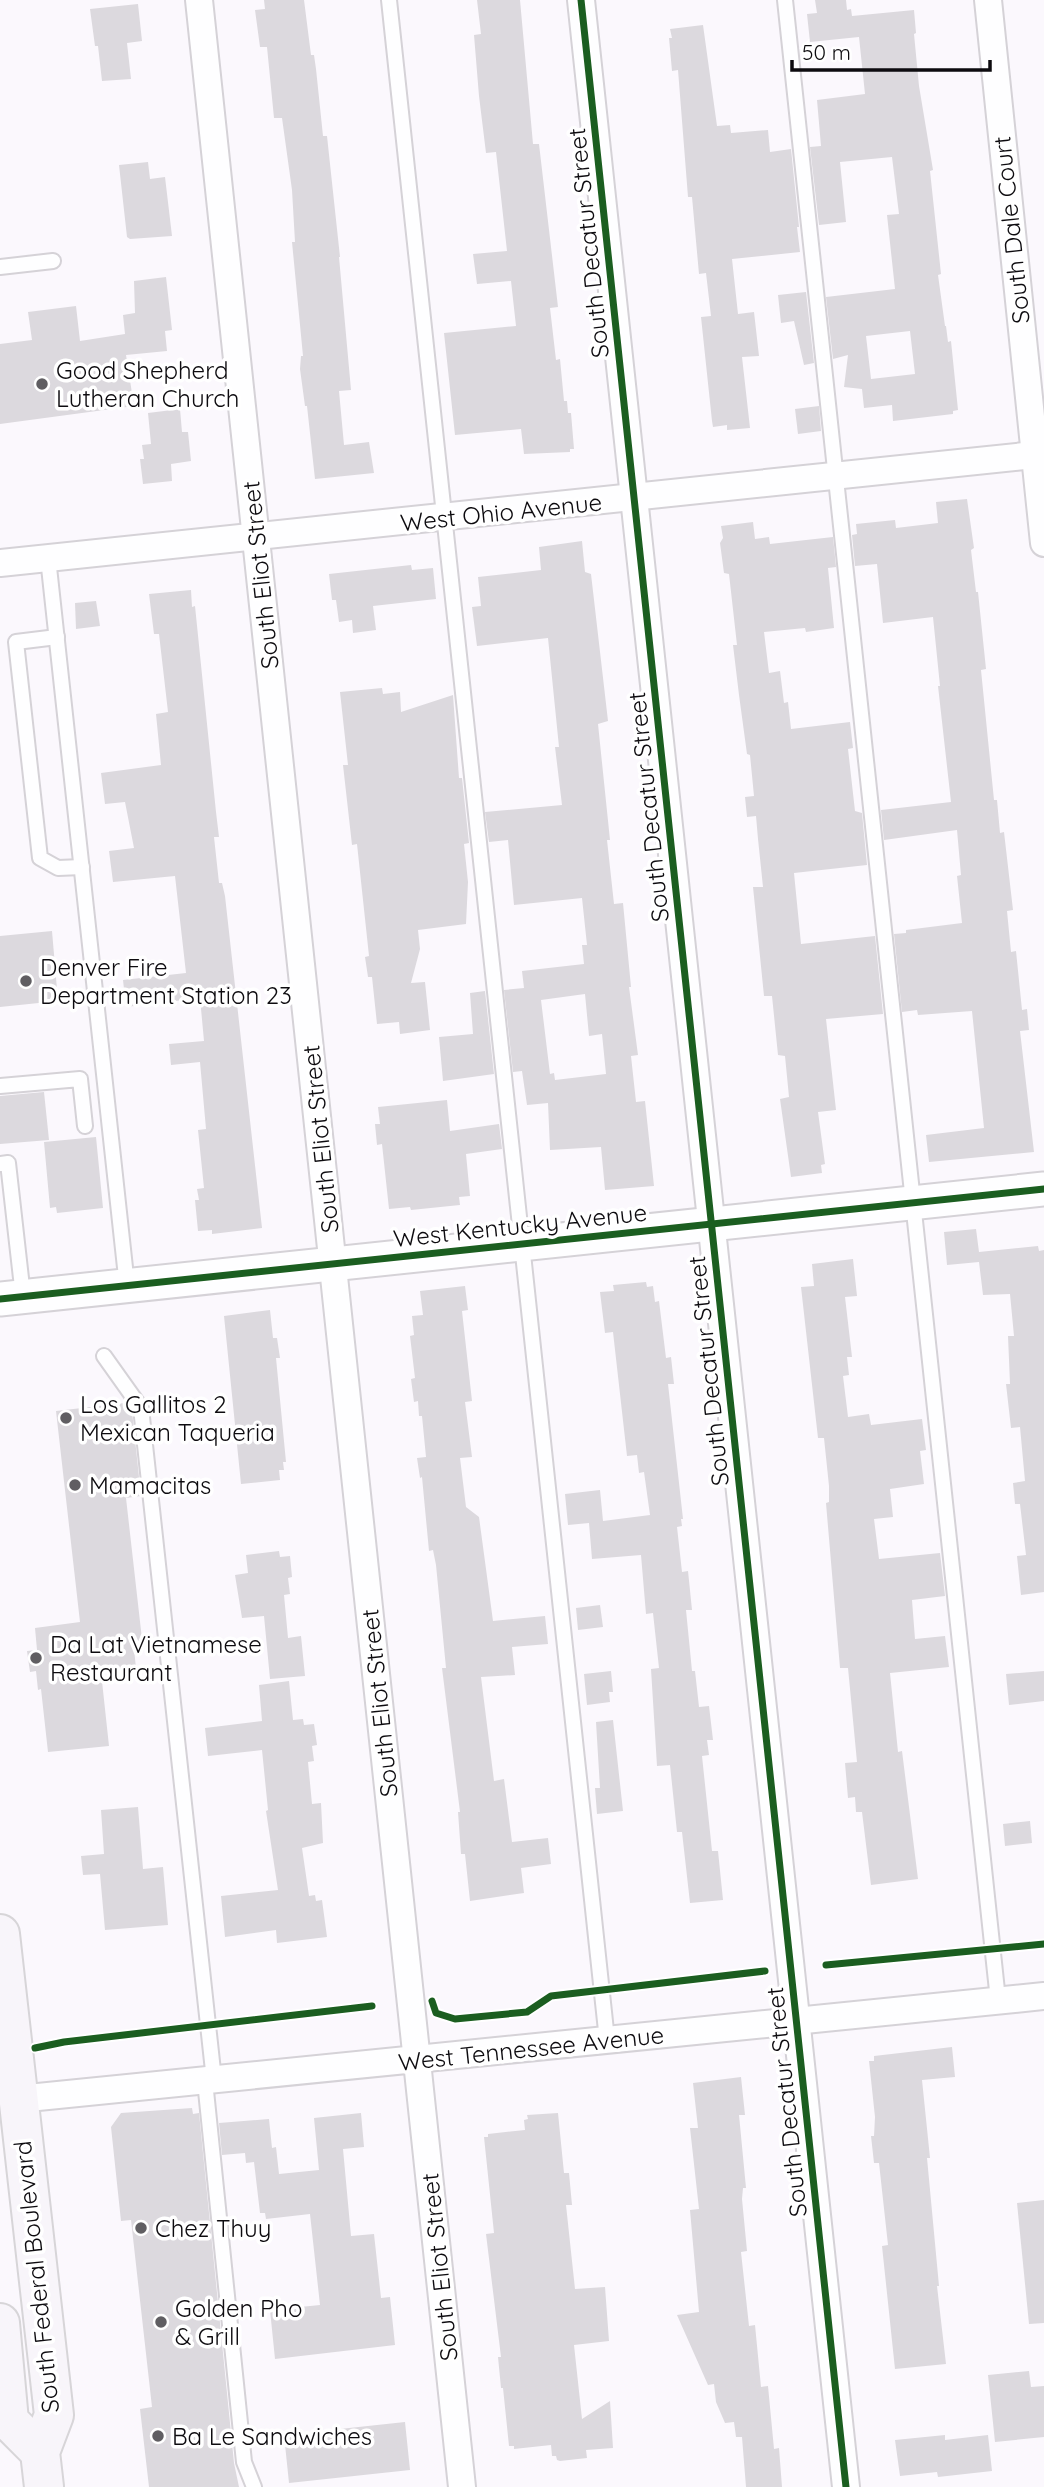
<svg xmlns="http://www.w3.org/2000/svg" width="1044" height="2487" viewBox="0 0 1044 2487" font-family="Quicksand,sans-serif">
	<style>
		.building { fill: #dcd9de; fill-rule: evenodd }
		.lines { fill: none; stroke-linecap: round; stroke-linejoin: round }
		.service-casing { stroke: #d5d2d7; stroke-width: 18 }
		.minor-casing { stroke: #d5d2d7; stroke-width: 30 }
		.tertiary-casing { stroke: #d5d2d7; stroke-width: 37 }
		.primary-casing { stroke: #d7d5d8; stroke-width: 42 }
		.service { stroke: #fefeff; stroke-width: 14 }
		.minor { stroke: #fefeff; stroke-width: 26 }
		.tertiary { stroke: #fefeff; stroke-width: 33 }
		.primary { stroke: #f8f5fa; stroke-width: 38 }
		.cycleway-casing { stroke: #fff; stroke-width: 11 }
		.cycleway { stroke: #1b5e20; stroke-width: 7 }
		.poi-dot { fill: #605e62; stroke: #fff; stroke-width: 2.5 }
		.labels { text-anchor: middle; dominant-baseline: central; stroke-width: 7; stroke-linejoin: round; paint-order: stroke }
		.street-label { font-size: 24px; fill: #0d0b0f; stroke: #fff }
		.poi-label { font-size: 24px; fill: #0d0b0f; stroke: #fff; text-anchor: start }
	</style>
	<rect width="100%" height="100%" fill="#fbf8fd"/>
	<g class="building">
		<path d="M264,0H304L311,55H314L316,69L323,136H327L340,257H339L351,390L339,391L344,445L369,442L374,473L315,479L307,406H305L300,369L301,356H303L292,242H295L292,190L282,118H274L267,47H260L255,10L265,9Z"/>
		<path d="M477,0H520L533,144H539L558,307L550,308L556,360L560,359L564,401H567L568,413H571L574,449H570V452L524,454L521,429L455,435L444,333L516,326L511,281L477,284L473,254L507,251L496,152L486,153L479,96L474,35L481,34Z"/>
		<path d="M815,0H846L847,10L851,9L852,16L914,10L916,33L914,34L919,86L933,170L930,171L941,274L938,275L945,326H946L948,342L951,341L958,410L953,411V414L893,421L892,405L864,408L862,389L844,387L848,355L833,359L826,297L895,289L887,215L899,214L892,157L840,162L846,222L819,225L810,147L821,146L817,100L865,94L859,37L810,42L807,14L817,13ZM910,331L915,374L871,379L866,336Z"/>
		<path d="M138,4L142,41L127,43L131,79L102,81L98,46H95L90,9Z"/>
		<path d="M703,25L717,126L730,125L731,133L768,130L770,152L791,149L799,227H797L800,252L732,259L738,314L754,312L759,356L742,357L750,428L727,430V425L713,427L712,421L701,317L711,316L706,273L699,274L692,197H688L678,70L672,71L669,38H672L670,29Z"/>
		<path d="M148,162L150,179L165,177L172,236L130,239L127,237L119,165Z"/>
		<path d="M166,277L172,330L165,331L167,351L126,355L134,406L0,424V344L32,340L28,312L76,306L80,341L125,334L123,315L135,313L134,281Z"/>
		<path d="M806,292L814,363L804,365L794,321L781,323L778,295Z"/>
		<path d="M819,406L821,431L798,434L795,409Z"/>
		<path d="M180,409L182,432H188L191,461L171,464L172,481L143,484L140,459H144L142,445L151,444L148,413Z"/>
		<path d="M967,499L974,548L971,550L976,592H978L986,669L981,670L994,800H997L1000,833L1004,832L1013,910L1007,911L1011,952L1016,951L1022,1010L1027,1009L1029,1030L1020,1031L1034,1152L929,1162L926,1135L984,1128L972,1011L918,1015L917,1010L902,1012L894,934L906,933V930L962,923L957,876L961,875L957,830L884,840L881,810L951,802L938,686H940L933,617L883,623L877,564L855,566L852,535L857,534L856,524L895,520L896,528L938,523L936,502Z"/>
		<path d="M753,522L755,539L769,537L770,544L833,537L836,567L828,568L834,628L806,632L805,628L764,632L769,673L780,671L784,703L788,702L791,729L850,722L853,748L848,749L855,811L862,813L867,865L794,873L801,944L875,936L883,1014L826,1019L836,1110L818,1112L825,1164L821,1165L822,1173L791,1177L780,1099L789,1097L785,1056L778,1055L772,996H764L753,887H763L758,839L756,816L747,817L745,797L754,796L750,755L747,754L739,695L733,645H737L729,574L724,573L720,543L723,538L721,526Z"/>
		<path d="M582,541L585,572L591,574L608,721L598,724L610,840H607L614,904L623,903L631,987H629L638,1055L631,1056L636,1102L645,1101L654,1186L605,1190L601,1147L550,1150L548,1103L527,1105L522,1071L513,1072L504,990L524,988L522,971L584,964L582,945H587L582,898L514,905L508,840L489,842L485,812L562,805L555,747H559L548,638L477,646L472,607L481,606L478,577L541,570L539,547ZM585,994L589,1036L602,1034L606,1074L555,1080L554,1073L550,1074L541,1000Z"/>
		<path d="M411,565L412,570L433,568L436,599L373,606L376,630L353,633L352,620L339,622L336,600H332L329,574Z"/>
		<path d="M191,590L192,607L195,606L216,812L219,837H214L219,883H222L225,896L262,1228L212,1234V1230L198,1231L195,1200H199L197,1189L204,1188L198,1130L206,1129L200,1062L171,1065L169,1044L204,1041L200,998L126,1007L123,980L186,973L175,876L113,882L109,851L134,848L125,802L105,804L101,773L161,765L156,714L168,712L159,634H154L149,594Z"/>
		<path d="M96,601L100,626L76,629L75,603Z"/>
		<path d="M382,688L383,694L400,692L401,712L453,695L459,778H462L469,843L464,844L468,882L466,924L418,930L420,949L411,983L425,982L430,1030L400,1034L399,1022L377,1024L372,977H368L365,957L369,956L357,844L352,845L343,765H348L340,692Z"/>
		<path d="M52,931L58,1001L0,1007V936Z"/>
		<path d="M485,991L494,1074L443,1081L439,1037L473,1034L470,993Z"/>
		<path d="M44,1092L49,1140L0,1144V1096Z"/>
		<path d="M447,1100L450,1131L499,1124L502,1149L466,1154L470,1196L459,1197L460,1205L411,1210L410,1207L389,1209L382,1144L377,1145L375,1124H380L378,1107Z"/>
		<path d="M96,1137L103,1208L57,1213L56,1207L50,1208L44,1142Z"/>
		<path d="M976,1229L979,1252L1038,1246L1039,1251L1044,1250V1592L1021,1595L1017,1556L1026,1555L1020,1504H1015L1013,1483L1025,1481L1020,1427L1011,1428L1006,1384H1010L1008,1336H1014L1010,1294L983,1295L979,1262L947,1265L944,1232Z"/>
		<path d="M853,1259L857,1296L845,1297L852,1357H847L849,1375L843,1376L848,1417L869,1414L871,1425L922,1419L926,1450L920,1451L924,1484L890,1489L893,1517L874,1519L879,1559L940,1553L945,1596L912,1600L915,1639L945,1636L949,1667L890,1673L898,1752L902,1751L918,1879L871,1885L862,1812H856L855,1797L848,1798L845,1763L857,1762L848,1668H840L826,1503L829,1502V1486L824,1438H818L801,1287L814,1286L812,1264Z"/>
		<path d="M646,1282L647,1287L653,1286L655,1302L659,1301L666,1358L671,1357L674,1384H668L683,1519H681L682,1526L677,1527L682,1572L688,1571L692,1610H686L692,1671H695L699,1707L709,1706L713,1740H707L709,1755L702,1756L712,1851H718L723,1900L690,1903L682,1832H677L670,1765L657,1766L651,1669L659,1668L653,1613L646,1614L641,1555L592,1559L589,1523L568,1525L565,1494L600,1490L603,1521L650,1515L644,1472L639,1473L637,1455L627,1456L613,1332L605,1333L600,1292L614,1291L613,1285Z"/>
		<path d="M465,1286L468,1310L462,1311L472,1401L465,1402L472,1457L460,1458L466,1507L479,1517L493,1621L545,1616L548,1644L512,1647L515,1675L481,1677L494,1781L504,1779L512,1842L548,1838L551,1864L521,1868L524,1893L470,1901L465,1854H461L458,1812H460L442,1668H446L436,1565L433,1550L429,1551L422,1477L420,1478L417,1458L426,1457L422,1416H419L418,1401L414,1402L411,1379L415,1378L410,1336L414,1335L412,1316L423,1315L420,1291Z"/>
		<path d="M270,1310L273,1338H277L280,1358H276L286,1462H283L284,1470H279L280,1480L241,1484L224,1316Z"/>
		<path d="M125,1403L132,1411L141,1496L126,1498L143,1648L134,1649L136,1668L101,1672L109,1746L48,1752L41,1689L38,1690L36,1671L30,1672L27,1651L37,1650L35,1628L80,1622L56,1411Z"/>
		<path d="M279,1551L280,1557L290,1556L292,1577L288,1578L290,1594L284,1595L288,1638L301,1636L305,1676L270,1679L264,1616L242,1618L235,1575L248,1573L246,1555Z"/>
		<path d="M600,1605L603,1627L578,1630L576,1608Z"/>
		<path d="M611,1671L613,1692H609L610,1702L587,1705L584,1674Z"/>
		<path d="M1044,1671V1701L1009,1705L1006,1674Z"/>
		<path d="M289,1681L293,1720L303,1719L304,1725L314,1724L317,1745L312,1746L314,1761L308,1762L312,1804L321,1803L323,1843L302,1848L309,1896L315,1895L316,1901L322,1900L327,1937L277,1943L276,1930L225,1937L221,1896L278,1890L266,1811L268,1810L262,1750L208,1756L205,1728L262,1721L259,1685Z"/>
		<path d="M613,1720L623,1811L597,1814L595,1788H600L596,1722Z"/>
		<path d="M138,1807L143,1869L163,1867L168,1925L105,1930L100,1874L83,1875L81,1856L104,1854L101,1810Z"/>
		<path d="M1030,1821L1032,1843L1005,1846L1003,1824Z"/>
		<path d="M952,2047L955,2077L922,2080L930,2158H927L939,2286H937L946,2364L895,2369L882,2246L888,2245L879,2163H874L871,2136H874L875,2117L869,2061H874V2056Z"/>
		<path d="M741,2077L745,2115H739L746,2188H743L742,2199L747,2251L741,2252L749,2326L755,2325L761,2387L768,2386L774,2449L779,2448L782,2487H746L742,2437H736L734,2422L725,2423L716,2402L714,2384L708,2385L677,2315L699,2312L690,2210L699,2209L690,2128H698L693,2083Z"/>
		<path d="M192,2108L193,2114L199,2113L234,2463L239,2487H149L140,2409L152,2407L131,2220L121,2221L111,2127L121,2113Z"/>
		<path d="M361,2113L364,2147L343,2149L351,2236L374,2234L381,2298L390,2297L395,2345L275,2359L270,2310L320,2305L310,2214L266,2219L265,2213H260L254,2162L246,2163L245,2153L222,2155L219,2123L269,2119L272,2148L276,2147L279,2174L319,2170L314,2118Z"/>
		<path d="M558,2113L564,2173H569L572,2205H566L575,2289L605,2287L609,2341L574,2345L582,2419L610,2401L613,2448L586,2450L587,2458L560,2461L557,2460L556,2456H552L551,2445L514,2449V2446H509L503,2388H501L498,2357H501L486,2234L494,2233L484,2137H488V2134L525,2130L524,2120L528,2119L527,2115Z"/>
		<path d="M1044,2200V2323L1029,2324L1017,2203Z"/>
		<path d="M1029,2371L1031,2387L1044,2386V2437L995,2442L988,2375Z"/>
		<path d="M405,2422L410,2470L289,2483L284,2435Z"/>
		<path d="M945,2435V2440L988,2435L992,2471L938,2477L937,2472L900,2476L895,2440Z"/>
	</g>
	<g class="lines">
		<defs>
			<g id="service">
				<path d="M389,0L607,2040"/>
				<path d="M785,0L998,2000"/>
				<path d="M0,267L53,261"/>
				<path d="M48,558L127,1286"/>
				<path d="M57,637L16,642L40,858L58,868L82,867"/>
				<path d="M0,1086L80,1079L85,1126"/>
				<path d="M0,1164L8,1163L23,1296"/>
				<path d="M104,1356L141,1408L214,2080"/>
				<path d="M205,2081L244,2462L254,2487"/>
			</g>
			<g id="minor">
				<path d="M199,0L462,2487"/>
				<path d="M581,0L846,2487"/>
				<path d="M988,0L1044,543"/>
				<path d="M0,563L1044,454"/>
				<path d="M18,2099L1044,1996"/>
			</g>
			<path id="tertiary" d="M0,1299L1044,1189"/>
			<g id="primary">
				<path d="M0,1934L54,2415L40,2452L44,2487"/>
				<path d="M0,2323L9,2421L40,2452"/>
			</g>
		</defs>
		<use href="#service" class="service-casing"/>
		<use href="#minor" class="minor-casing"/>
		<use href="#tertiary" class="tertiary-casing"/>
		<use href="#primary" class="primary-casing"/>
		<use href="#service" class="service"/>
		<use href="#minor" class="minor"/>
		<use href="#tertiary" class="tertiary"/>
		<use href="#primary" class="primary"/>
		<defs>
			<g id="cycleway">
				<path d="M581,0L846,2487"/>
				<path d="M0,1299L1044,1189"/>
				<path d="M826,1965L1044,1944"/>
				<path d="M432,2001L436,2013L455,2019L527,2012L551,1996L765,1971"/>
				<path d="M35,2048L64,2042L372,2006"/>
			</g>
		</defs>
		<use href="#cycleway" class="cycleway-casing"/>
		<use href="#cycleway" class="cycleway"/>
	</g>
	<g class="poi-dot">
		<circle cx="42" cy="384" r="7"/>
		<circle cx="26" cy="981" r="7"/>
		<circle cx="66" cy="1418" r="7"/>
		<circle cx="75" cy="1485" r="7"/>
		<circle cx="36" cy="1658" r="7"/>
		<circle cx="141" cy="2228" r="7"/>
		<circle cx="161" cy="2322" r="7"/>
		<circle cx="158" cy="2436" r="7"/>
	</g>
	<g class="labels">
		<g class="street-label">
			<text transform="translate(1011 230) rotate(-96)">South Dale Court</text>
			<text transform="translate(588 243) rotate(-96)">South Decatur Street</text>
			<text transform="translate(501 512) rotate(-6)">West Ohio Avenue</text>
			<text transform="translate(260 575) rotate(-96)">South Eliot Street</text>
			<text transform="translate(648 807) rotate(-96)">South Decatur Street</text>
			<text transform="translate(320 1139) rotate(-96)">South Eliot Street</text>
			<text transform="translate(520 1225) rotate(-6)">West Kentucky Avenue</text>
			<text transform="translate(708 1371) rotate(-96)">South Decatur Street</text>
			<text transform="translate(379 1703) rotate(-96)">South Eliot Street</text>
			<text transform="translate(531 2048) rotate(-6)">West Tennessee Avenue</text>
			<text transform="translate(786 2102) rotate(-96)">South Decatur Street</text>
			<text transform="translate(439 2267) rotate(-96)">South Eliot Street</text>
			<text transform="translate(36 2277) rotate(-96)">South Federal Boulevard</text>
		</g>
		<g class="poi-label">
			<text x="56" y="370">Good Shepherd<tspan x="56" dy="28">Lutheran Church</tspan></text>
			<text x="40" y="967">Denver Fire<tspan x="40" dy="28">Department Station 23</tspan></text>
			<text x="80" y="1404">Los Gallitos 2<tspan x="80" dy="28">Mexican Taqueria</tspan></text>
			<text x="89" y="1485">Mamacitas</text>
			<text x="50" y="1644">Da Lat Vietnamese<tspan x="50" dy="28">Restaurant</tspan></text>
			<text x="155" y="2228">Chez Thuy</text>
			<text x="175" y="2308">Golden Pho<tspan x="175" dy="28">&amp; Grill</tspan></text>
			<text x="172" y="2436">Ba Le Sandwiches</text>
		</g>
	</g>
	<path d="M792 60v10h198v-10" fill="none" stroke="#0d0b0f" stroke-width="3.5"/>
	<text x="802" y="60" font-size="21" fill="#0d0b0f" stroke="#ffffff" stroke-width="5" paint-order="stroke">50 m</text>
</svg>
